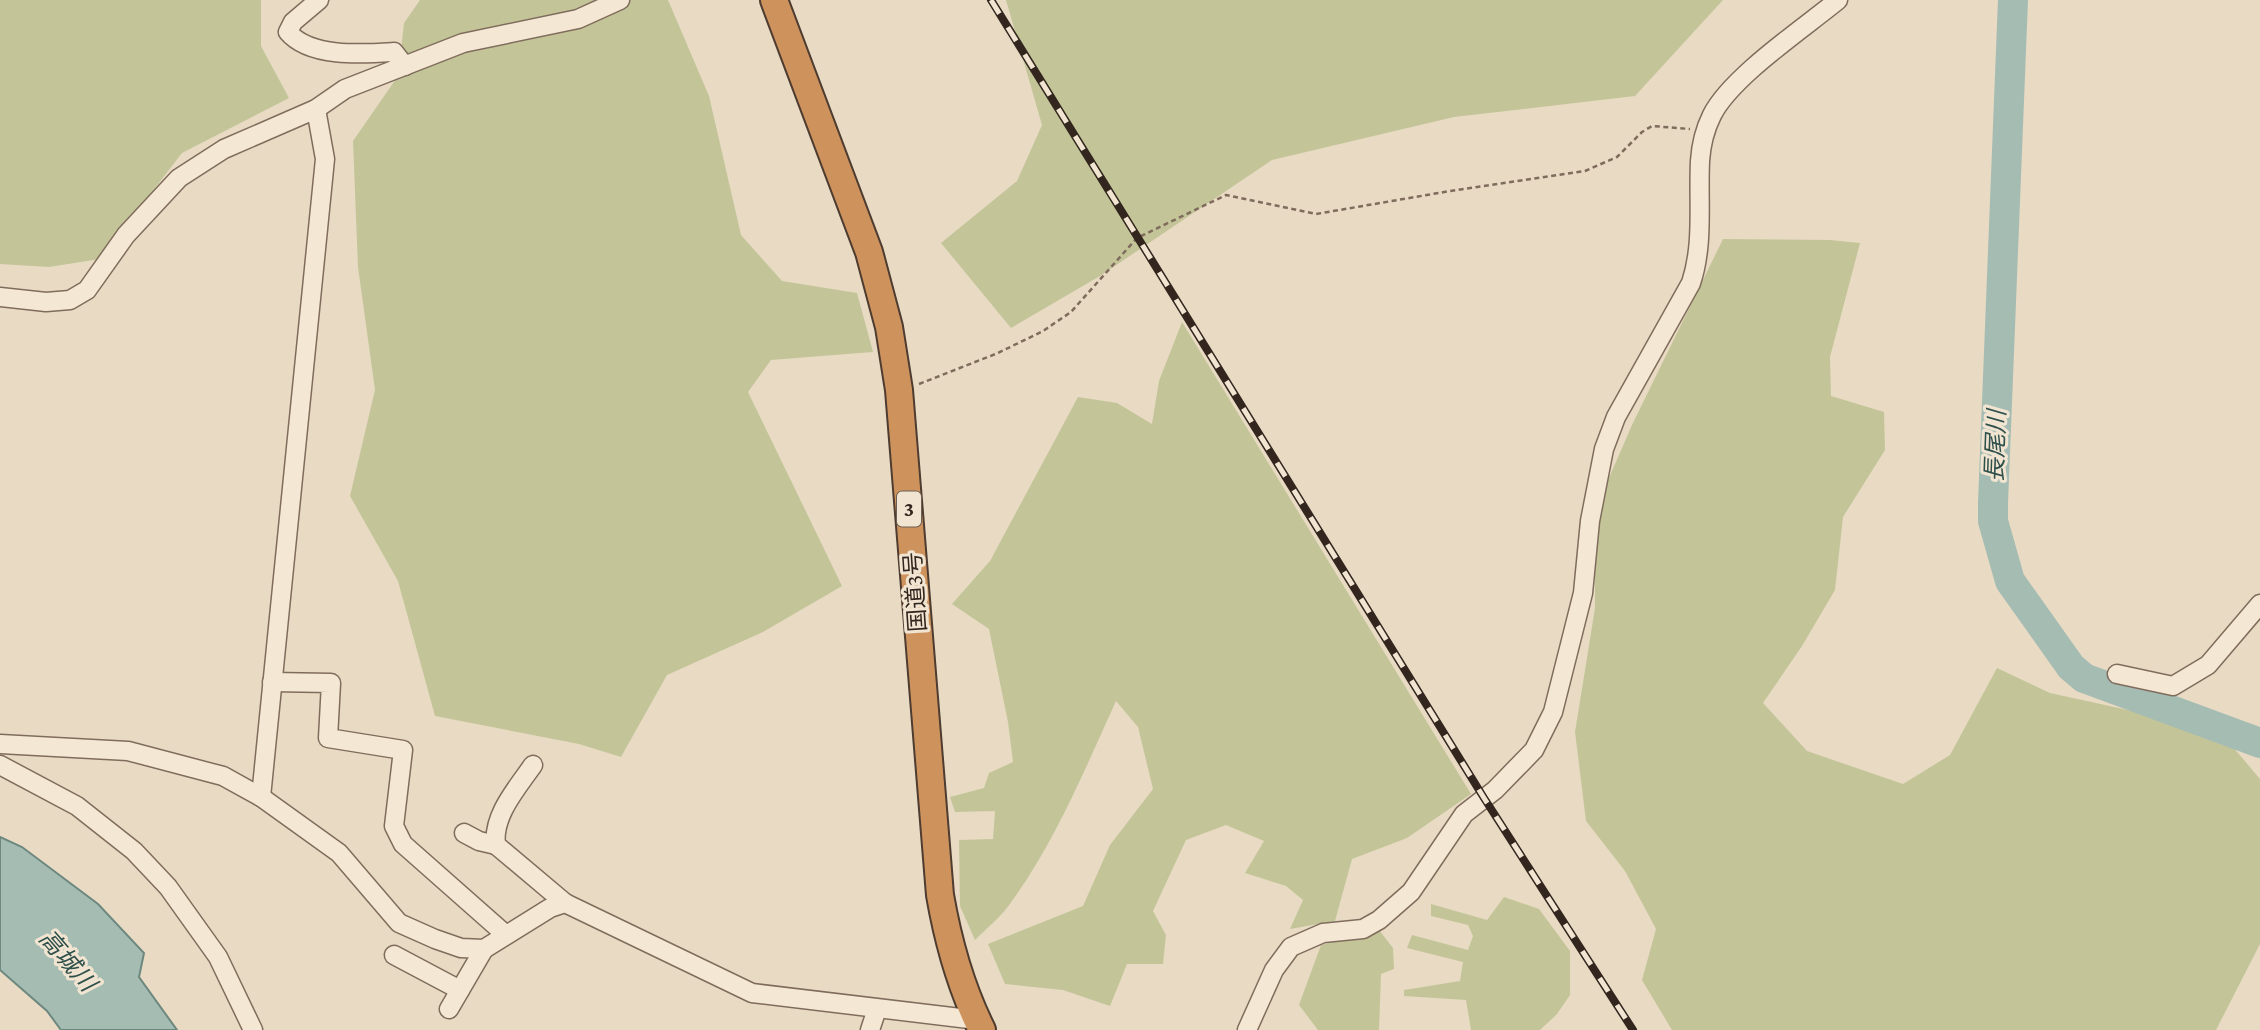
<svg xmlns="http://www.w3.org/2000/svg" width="2260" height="1030" viewBox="0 0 2260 1030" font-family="'Crimson Pro','Noto Sans JP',serif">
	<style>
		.green { fill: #c3c599 }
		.water { fill: #a5bcb3; stroke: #6d887f; stroke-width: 2 }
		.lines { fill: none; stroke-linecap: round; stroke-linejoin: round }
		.river { stroke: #a5bcb3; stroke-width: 30 }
		.minor-casing { stroke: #806c5c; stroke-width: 21 }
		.highway-casing { stroke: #4e3c30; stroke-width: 30 }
		.path { stroke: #806c5c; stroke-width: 2.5; stroke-dasharray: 5 3.5; stroke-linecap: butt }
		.minor { stroke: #f4e8d5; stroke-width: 18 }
		.highway { stroke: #ce935d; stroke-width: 26 }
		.rail-casing { stroke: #32261e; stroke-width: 8 }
		.rail { stroke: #f1e5d2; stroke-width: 5; stroke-dasharray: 16; stroke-linecap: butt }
		.labels { text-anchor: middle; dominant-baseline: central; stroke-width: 6; stroke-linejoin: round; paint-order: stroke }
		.shield { fill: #f1e5d2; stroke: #6b5f54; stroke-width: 2 }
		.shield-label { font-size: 21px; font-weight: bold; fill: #32261e }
		.street-label { font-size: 23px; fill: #32261e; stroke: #f1e5d2 }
		.water-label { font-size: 24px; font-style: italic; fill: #2f504b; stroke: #f1e5d2 }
	</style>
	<rect width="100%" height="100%" fill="#e8dac3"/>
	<g class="green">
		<path d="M0,0H261V46L289,98L182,153L100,259L49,267L0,264Z"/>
		<path d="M420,0H668L709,96L741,235L782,281L857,293L873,352L771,360L748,392L842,586L763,632L667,675L621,757L579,744L435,716L398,581L350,496L375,390L358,267L353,141L398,76L404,23Z"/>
		<path d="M1006,0H1723L1635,96L1454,117L1272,160L1100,276L1011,328L941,243L1017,181L1042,125Z"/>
		<path d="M1723,239L1830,240L1860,243L1830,357L1831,396L1884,412L1885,450L1843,517L1835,590L1802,646L1763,703L1807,751L1903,784L1950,755L1997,668L2050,693L2151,715L2232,746L2260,779V944L2216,1030H1672L1642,980L1656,929L1625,871L1586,821L1575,732L1595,608V510L1632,425Z"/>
		<path d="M1182,322L1471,794L1407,838L1352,859L1335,921L1290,929L1303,900L1286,886L1245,873L1264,841L1226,825L1186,840L1153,911L1166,935L1163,964H1127L1110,1006L1063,990L1005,984L988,944L1083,906L1110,845L1153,789L1138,727L1116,701C1085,769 1056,840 1012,901C1002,916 987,928 975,940L960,906L959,840L993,839L995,811L955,812L950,797L984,788L989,773L1013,762L1008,722L989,629L952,604L990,561L1078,397L1117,403L1152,424L1159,381Z"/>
		<path d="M1504,897L1539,909L1570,951V995L1557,1014L1540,1030H1471L1466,1000L1404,996V990L1460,981L1463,962L1407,948L1412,935L1468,950L1473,936L1468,925L1431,916V904L1487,920Z"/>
		<path d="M1379,930L1393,948L1394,969L1381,974L1379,1030H1318L1299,1005L1321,945Z"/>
	</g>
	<path class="water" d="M0,837L22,847L98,904L144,953L139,977L177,1030H61L47,1011L0,970Z"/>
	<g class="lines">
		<path class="river" d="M2013,0L1993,503V521L2010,581L2071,667L2084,678L2260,743"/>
		<defs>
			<g id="minor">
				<path d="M319,0L293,22L288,32C310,58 363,54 394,52L405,66"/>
				<path d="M0,297L46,302L70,300L87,290L126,235L179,178L224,149L316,109L345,89L463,43L578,19L620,0"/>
				<path d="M2117,674L2173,686L2208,665L2260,604"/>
				<path d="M272,682L331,683L328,738L403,750L394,826L403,844L506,935"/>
				<path d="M0,744L128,751L223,776L261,797L339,853L399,923L435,939L461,948L484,949L550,908L565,903L752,993L977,1020"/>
				<path d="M0,765L77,806L134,851L168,887L218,957L253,1030"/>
				<path d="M533,765C517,788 492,816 496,845L565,903"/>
				<path d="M261,797L325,159L316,109"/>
				<path d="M464,833L479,841L496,845"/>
				<path d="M394,955L460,990"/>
				<path d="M449,1009L484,949"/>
				<path d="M870,1030L877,1009"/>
				<path d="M1247,1030L1274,970L1291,947L1323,933L1363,929L1379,920L1411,892L1464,814L1495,790L1534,750L1553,712L1583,593L1590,521L1604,449L1616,417L1691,283C1704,244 1698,202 1700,161C1701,145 1705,129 1712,115C1731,77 1804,28 1838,0"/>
			</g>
			<path id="highway" d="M774,0L869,252L889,327L899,390L940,895C948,941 961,988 982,1030"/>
		</defs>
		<use href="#minor" class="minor-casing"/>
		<use href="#highway" class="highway-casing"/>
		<path class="path" d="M919,384L998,353L1043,331L1071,312L1137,238L1226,195L1316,214L1450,191L1585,171L1617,157L1642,132L1652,126L1690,129"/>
		<use href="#minor" class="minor"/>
		<use href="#highway" class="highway"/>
		<defs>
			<path id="rail" d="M991,0L1484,798L1633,1030"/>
		</defs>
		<use href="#rail" class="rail-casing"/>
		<use href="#rail" class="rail"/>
	</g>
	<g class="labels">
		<rect class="shield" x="897" y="491.5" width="24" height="35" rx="5"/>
		<g class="shield-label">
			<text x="909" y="509">3</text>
		</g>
		<g class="street-label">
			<text transform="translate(915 592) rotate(-94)">国道3号</text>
		</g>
		<g class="water-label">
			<text transform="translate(1995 446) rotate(-88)">長尾川</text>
			<text transform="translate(68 960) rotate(49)">高城川</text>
		</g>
	</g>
</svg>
